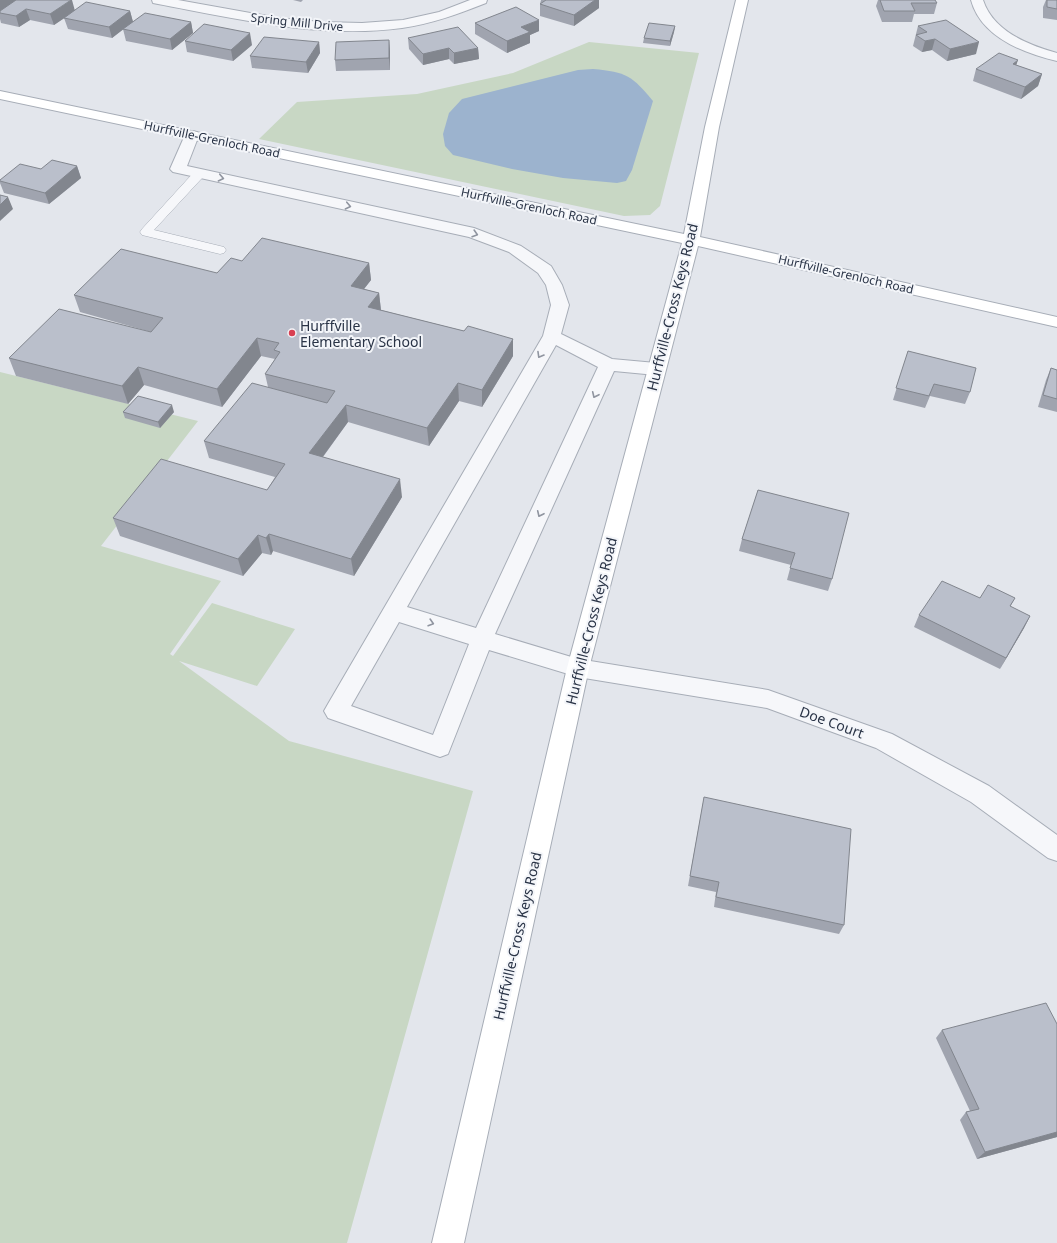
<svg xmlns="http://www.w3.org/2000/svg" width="1057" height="1243" viewBox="0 0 1057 1243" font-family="'Noto Sans',sans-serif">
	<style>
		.green { fill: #c8d7c4 }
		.water { fill: #9cb3ce }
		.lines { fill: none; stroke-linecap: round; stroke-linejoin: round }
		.service-casing { stroke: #a7adb7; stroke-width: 1 }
		.minor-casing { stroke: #a7adb7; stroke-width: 2 }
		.secondary-casing { stroke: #a7adb7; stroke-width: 2 }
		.service { fill: #f6f7fa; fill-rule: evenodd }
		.minor { fill: #f6f7fa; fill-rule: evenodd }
		.secondary { fill: #fff; fill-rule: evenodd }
		.wall { fill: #a0a4af }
		.shaded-wall { fill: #82868e }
		.building { fill: #babfcb; stroke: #82868e }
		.oneway { stroke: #9095a0 }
		.poi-dot { fill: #d94052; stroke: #f3f5f9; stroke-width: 1.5 }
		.labels { text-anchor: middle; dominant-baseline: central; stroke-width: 4; stroke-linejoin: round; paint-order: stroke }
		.far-street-label { font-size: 12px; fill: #293346; stroke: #f3f5f9 }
		.street-label { font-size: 14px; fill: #293346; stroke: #f3f5f9 }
		.poi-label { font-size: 14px; fill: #293346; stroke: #f3f5f9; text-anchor: start }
	</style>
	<rect width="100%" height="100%" fill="#e3e6ec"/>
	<g class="green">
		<path d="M589,42L699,53L660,206L650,215L624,216L259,139L297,102L417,94L513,73Z"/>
		<path d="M0,372L198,421L101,546L221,581L170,654L173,656L212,603L295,629L257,686L179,661L289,741L473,791L347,1243H0Z"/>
	</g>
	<path class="water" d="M593,69C627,72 632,76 653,101L632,170L626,181L617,183L563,178L512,169L453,155L445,146L443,134L449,113L462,99L578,70Z"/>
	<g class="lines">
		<defs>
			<path id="service" d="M199,170L203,171L205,174L203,177L154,230L224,247L226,250L224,253L220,254L142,235L140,232L142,229L195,171Z"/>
			<g id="minor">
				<path d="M152,0H178L279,18L321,22L362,23L403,20L439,12L470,0H487L486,3C458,14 431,24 402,28C320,39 238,19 158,4L153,3Z"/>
				<path d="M971,0H983C993,31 1028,45 1057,53V61C1023,53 981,37 971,0Z"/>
				<path d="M192,131L197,132L199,135L187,166L474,228L521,246L551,266L562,285L569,305L561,334L612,359L656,363L662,365L665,369L662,373L656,375L614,371L495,634L578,659L768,690L892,734L989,786L1057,835V861L1048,858L971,802L876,748L767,708L578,677L489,650L448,754L440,757L328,718L324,711L328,704L543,336L551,305L546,285L538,273L509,252L469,237L173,172L170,169L185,135L187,132ZM556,345L598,367L476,628L407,607ZM399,622L469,644L433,735L351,706Z"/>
			</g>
			<path id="secondary" d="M736,0H748L719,127L700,237L1057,317V327L698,246L589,668L464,1243H432L567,668L682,243L0,99V91L684,234L705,127Z"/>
		</defs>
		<use href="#service" class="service-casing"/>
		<use href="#minor" class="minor-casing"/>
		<use href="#secondary" class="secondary-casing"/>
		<use href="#service" class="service"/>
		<use href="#minor" class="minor"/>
		<use href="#secondary" class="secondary"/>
	</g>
	<g class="wall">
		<path d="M0,0L74,10L130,11L133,22H191L193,33L172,50L126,41L123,29L112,38L68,29L64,18L54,25L30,20L19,27L1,23L0,19Z"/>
		<path d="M293,0H303L301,2Z"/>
		<path d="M541,0H599V8L574,26L540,16V4H541H540Z"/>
		<path d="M878,0H935L937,3L934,14H914L912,22H882L876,6Z"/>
		<path d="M1046,0H1057V20L1043,18V7Z"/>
		<path d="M475,23L539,31L530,35V43L507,53L475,34Z"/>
		<path d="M675,26L674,32L670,46L643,43L644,38Z"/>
		<path d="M918,26L976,54L947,61L932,50L922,52L913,46Z"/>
		<path d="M408,38L478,48L479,59L454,64L449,59L423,65L409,49Z"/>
		<path d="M389,40L390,52V70L336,71L335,60Z"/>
		<path d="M185,41L252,45L233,61L187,52Z"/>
		<path d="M319,42L320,53L308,73L252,68L250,56Z"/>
		<path d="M1018,60L1016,65L1042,74L1038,86L1021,99L973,81L976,69Z"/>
		<path d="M77,166L81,178L49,204L4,193L0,183V180L41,169Z"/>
		<path d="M242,261L369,263L371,280L364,289L379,293L381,310L464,331L513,339V356L482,407L459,401L429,446L348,422L323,457L402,497L354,576L273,551L271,555L262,553L243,576L120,536L113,518L267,490L275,477L209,458L204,441L268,387L265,374L275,359L261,356L222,407L144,385L128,404L16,376L9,358L151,332L80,312L74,295L217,273Z"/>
		<path d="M908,351L970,392L965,404L930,396L925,408L893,400Z"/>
		<path d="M1051,368L1057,370V412L1038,407L1046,380Z"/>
		<path d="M123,412H174L160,428L125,418Z"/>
		<path d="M758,490L832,579L828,591L787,580L791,565L739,551L742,539Z"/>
		<path d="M980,598H1015L1010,607L1030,616L1024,628L1000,669L914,627L919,615Z"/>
		<path d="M704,797L844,925L839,934L714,907L716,892L688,886Z"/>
		<path d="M1057,1024V1137L977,1159L960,1120L966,1112L970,1111L936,1038L942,1030Z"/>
	</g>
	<g class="shaded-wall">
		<path d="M0,0H17L0,12Z"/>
		<path d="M71,0H72L75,11L54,25L50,14Z"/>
		<path d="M595,0H599V8L574,26V15Z"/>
		<path d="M26,9L30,20L19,27L16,16Z"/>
		<path d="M130,11L133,22L112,38L109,27Z"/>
		<path d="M539,20V31L530,35V43L507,53V41L521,27Z"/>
		<path d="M191,22L193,33L172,50L170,39Z"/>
		<path d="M675,26L674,32L670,46V41Z"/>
		<path d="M250,33L252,45L233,61L231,50Z"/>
		<path d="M935,39L932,50L922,52L925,41Z"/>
		<path d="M389,40L390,52V70L389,58Z"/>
		<path d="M319,42L320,53L308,73L306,62Z"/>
		<path d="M979,42L976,54L947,61L950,49Z"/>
		<path d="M449,48V59L423,65V54Z"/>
		<path d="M478,48L479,59L454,64V53Z"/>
		<path d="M1018,60L1014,71L1013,64Z"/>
		<path d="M1042,74L1038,86L1021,99L1025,87Z"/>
		<path d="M77,166L81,178L49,204L45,193Z"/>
		<path d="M8,197L13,209L0,221V205Z"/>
		<path d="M369,263L371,280L353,303L351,286Z"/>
		<path d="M379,293L381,311L368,307Z"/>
		<path d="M257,338L261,356L222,407L217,389Z"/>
		<path d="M513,339V356L482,407V390Z"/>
		<path d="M138,367L144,385L128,404L122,386Z"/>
		<path d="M458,383L459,401L429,446L427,428Z"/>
		<path d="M172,405L174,412L160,428L158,422Z"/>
		<path d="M346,405L348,422L313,470L309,453Z"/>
		<path d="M400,479L402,497L354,576L351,559Z"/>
		<path d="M269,534L273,551L271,555L266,538Z"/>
		<path d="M258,535L262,553L243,576L238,559Z"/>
		<path d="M1030,616L1024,628L1000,669L1006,658Z"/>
		<path d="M1057,1132V1137L977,1159L985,1152Z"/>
	</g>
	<g class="building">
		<path d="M16,0H71L50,14L26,9L16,16L0,13V11Z"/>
		<path d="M546,0H595L574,15L540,4Z"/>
		<path d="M880,0H935L937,3H911L915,11H884Z"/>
		<path d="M1047,0H1057V9L1047,7Z"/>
		<path d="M86,2L130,11L109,27L64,18Z"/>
		<path d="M516,7L539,20L521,27L530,32L507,41L475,23Z"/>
		<path d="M145,13L191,22L170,39L123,29Z"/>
		<path d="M946,20L979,42L950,49L935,39L925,41L916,35L927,32L918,26Z"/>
		<path d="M649,23L675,26L670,41L644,38Z"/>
		<path d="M204,24L250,33L231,50L185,41Z"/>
		<path d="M458,27L478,48L454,53L449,48L423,54L408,38Z"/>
		<path d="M264,37L319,42L306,62L250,56Z"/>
		<path d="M389,40V58L335,60L336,42Z"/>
		<path d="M999,53L1018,60L1013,64L1042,74L1025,87L976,69Z"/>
		<path d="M52,160L77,166L45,193L0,181V180L20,164L41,169Z"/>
		<path d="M0,195L8,197L0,205Z"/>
		<path d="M262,238L369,263L351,286L379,293L368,307L464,331L468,326L513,339L482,390L458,383L427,428L346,405L309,453L400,479L351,559L269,534L266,538L258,535L238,559L113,518L161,459L267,490L285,464L204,441L252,383L327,403L335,391L265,374L280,352L274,350L279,343L257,338L217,389L138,367L122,386L9,358L59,309L151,332L163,318L74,295L121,249L217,273L231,258L242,261Z"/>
		<path d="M908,351L976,368L970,392L934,384L929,396L896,388Z"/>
		<path d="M1051,368L1057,370V399L1043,395Z"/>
		<path d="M138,396L172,405L158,422L123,412Z"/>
		<path d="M758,490L849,513L832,579L790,568L795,553L742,539Z"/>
		<path d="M942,581L980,598L988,585L1015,598L1010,606L1030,616L1006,658L919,615Z"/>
		<path d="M704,797L851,829L844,925L716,897L719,882L690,876Z"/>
		<path d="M1046,1003L1057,1024V1132L985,1152L966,1112L979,1109L942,1030Z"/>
	</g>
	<defs><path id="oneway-chevron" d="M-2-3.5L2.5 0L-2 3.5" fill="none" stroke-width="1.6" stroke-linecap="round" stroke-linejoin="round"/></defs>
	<g class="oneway">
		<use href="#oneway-chevron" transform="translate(221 178) rotate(12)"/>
		<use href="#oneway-chevron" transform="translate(348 206) rotate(12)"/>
		<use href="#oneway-chevron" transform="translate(475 234) rotate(17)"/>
		<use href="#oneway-chevron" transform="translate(540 355) rotate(120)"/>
		<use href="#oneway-chevron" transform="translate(595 395) rotate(115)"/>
		<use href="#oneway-chevron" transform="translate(540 514) rotate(115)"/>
		<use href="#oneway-chevron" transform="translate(431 623) rotate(17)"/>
	</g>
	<circle class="poi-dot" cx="292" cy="333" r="4"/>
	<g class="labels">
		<g class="far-street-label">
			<text transform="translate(297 22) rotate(6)">Spring Mill Drive</text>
			<text transform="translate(212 139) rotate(12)">Hurffville-Grenloch Road</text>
			<text transform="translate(529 206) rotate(12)">Hurffville-Grenloch Road</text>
			<text transform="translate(846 274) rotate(13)">Hurffville-Grenloch Road</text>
		</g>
		<g class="street-label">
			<text transform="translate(672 307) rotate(-76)">Hurffville-Cross Keys Road</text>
			<text transform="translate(591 621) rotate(-76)">Hurffville-Cross Keys Road</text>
			<text transform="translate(832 722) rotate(20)">Doe Court</text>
			<text transform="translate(517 936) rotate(-77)">Hurffville-Cross Keys Road</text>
		</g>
		<g class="poi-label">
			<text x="300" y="325">Hurffville<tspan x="300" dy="16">Elementary School</tspan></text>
		</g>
	</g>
</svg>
